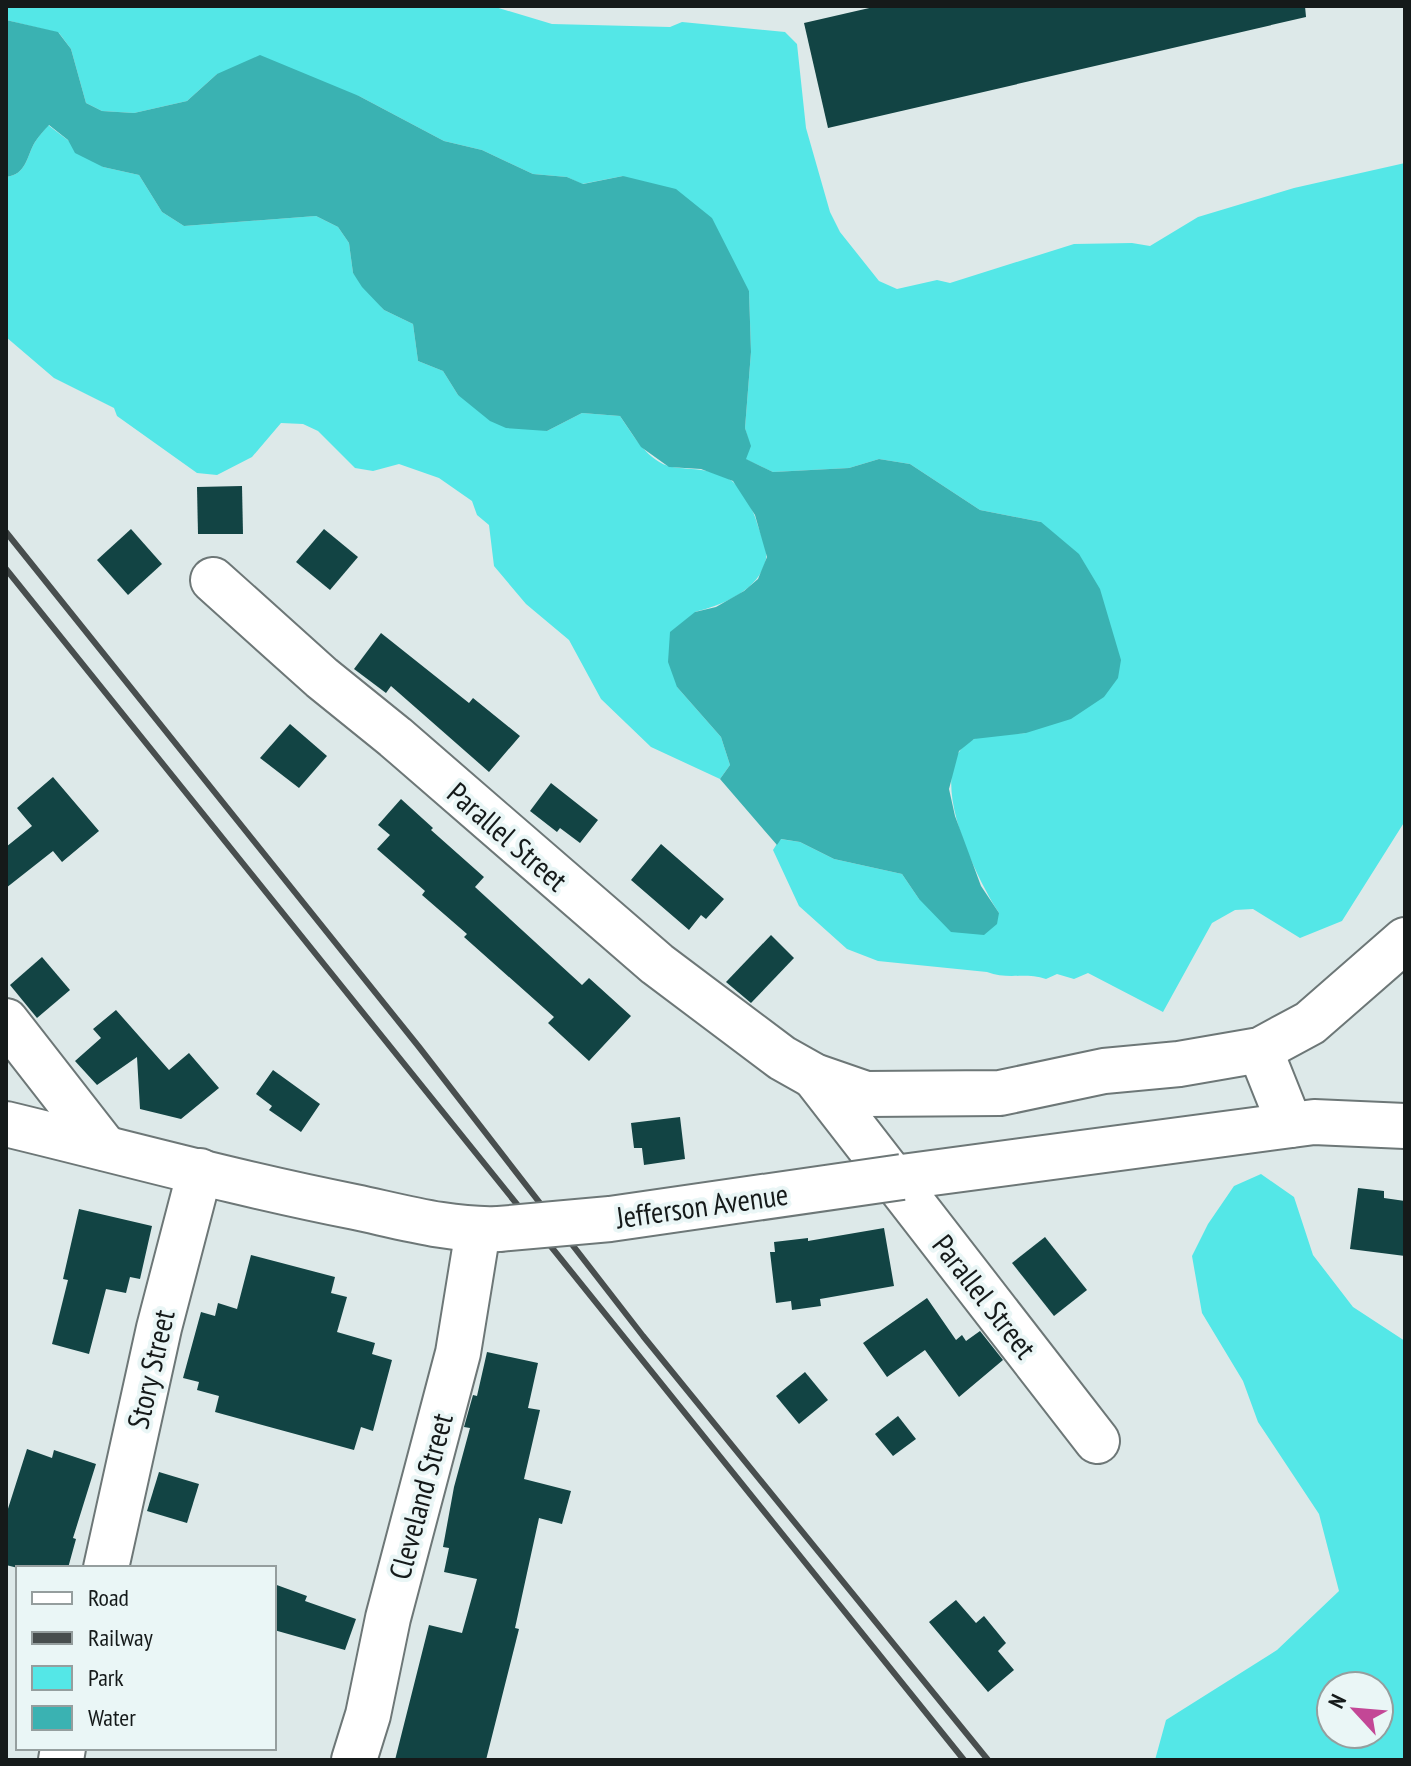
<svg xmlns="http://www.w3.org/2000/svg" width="1411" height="1766" viewBox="0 0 1411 1766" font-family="'PT Sans Narrow',sans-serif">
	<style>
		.green { fill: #54e7e7; fill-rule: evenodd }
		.water { fill: #3ab2b2 }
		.building { fill: #124444 }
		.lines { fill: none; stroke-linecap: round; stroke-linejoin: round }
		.minor-casing { stroke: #6d7777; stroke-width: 48 }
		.major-casing { stroke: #6d7777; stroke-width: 48 }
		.minor { stroke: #fff; stroke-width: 44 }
		.major { stroke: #fff; stroke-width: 44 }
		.rail { stroke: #484e4e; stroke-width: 6 }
		.major-bridge-casing { stroke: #6d7777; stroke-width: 48; stroke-linecap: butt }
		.major-bridge { stroke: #fff; stroke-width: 44 }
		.labels { text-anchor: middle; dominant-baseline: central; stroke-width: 8; stroke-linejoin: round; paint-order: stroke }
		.street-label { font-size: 30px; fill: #151a1a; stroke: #eaf6f6 }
	</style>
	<rect width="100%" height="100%" fill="#dde9e9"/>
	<g class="green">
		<path d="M6,6H492L552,24L670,27L682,22L785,32L797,44L806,128L830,212L840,232L879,281L897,289L937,280L950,283L1074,244L1132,243L1150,246L1198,217L1294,188L1405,163V821L1342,921L1300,938L1253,909L1235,910L1212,923L1163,1012L1088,973L1074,979L1057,974L1046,979C1025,972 1007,980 987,972L878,961L847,949L799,906L773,850L780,839L800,842L834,859L902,874L919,899L999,913C977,879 921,769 972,740C982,734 1013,734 1026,733L1041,522L980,510L910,464L879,459L849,468L773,472L745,459L750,446L745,428L751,352L749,291L623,176L582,184L567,177L533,174L482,150L444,141L359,96L217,74L187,101L134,113L102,111L86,103L71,49L59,33L6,20Z"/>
		<path d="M48,125L103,167L139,175L162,212L184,226L316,216L338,227L349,243L353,273L384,310L413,324L418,361L443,371L458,395L547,431L582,413L620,416C633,435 648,462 672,467C692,470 715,468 732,481C742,489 754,511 757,523C760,533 768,549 766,559C760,590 723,605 695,612L677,687L721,737L730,765L720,779L651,747L601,699L569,640L526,604L494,566L489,525L477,515L472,501L439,478L399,464L373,471L355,468L318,431L303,424L281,423L252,457L217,475L197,473L117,416L114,408L54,378L6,337V177C27,174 26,157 35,142C39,136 44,130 48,125Z"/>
		<path d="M1261,1174L1294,1197L1313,1255L1353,1307L1405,1341V1760H1155L1166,1720L1277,1650L1339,1591L1319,1514L1258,1422L1243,1381L1202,1313L1192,1256L1208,1224L1234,1186ZM1379,1686V1734H1331V1686Z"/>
	</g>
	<path class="water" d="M6,20L58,32L71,49L86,103L102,111L134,113L187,101L217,74L260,55L359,96L444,141L482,150L533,174L567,177L583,184L623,176L676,189L712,218L749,291L751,352L745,428L751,446L746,459L773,472L849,468L879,459L910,464L980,510L1041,522L1079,554L1100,589L1121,660L1118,678L1104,697L1071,719L1026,733L974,739L959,751L949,789L955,816L981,886L999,913L997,924L984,935L951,932L919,899L902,874L834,859L800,842L781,839L777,845L720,779L730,765L721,737L677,687L668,662L670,632L695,612L716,607L744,591L758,579L767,557L755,515L733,481L701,469L669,467L641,447L620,416L582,413L547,431L506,428L490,421L458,395L443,371L418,361L413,324L384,310L362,287L353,273L349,243L338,227L316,216L184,226L162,212L139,175L103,167L75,153L68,140L49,125C44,130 39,136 35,142C26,157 27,174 6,177Z"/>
	<g class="building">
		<path d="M878,6H1305L1306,17L828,128L804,23Z"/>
		<path d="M242,486L243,534H198L197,487Z"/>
		<path d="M131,529L162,564L128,595L97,560Z"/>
		<path d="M324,529L358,557L330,590L296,562Z"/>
		<path d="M381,633L469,703L473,698L520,736L489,772L391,686L386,693L354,669Z"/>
		<path d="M290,724L327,756L299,788L260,758Z"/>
		<path d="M53,777L99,831L62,862L53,851L6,888V847L32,826L17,808Z"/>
		<path d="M551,783L598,820L580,843L560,828L557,832L530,811Z"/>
		<path d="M401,799L433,828L431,830L484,877L475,887L582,985L589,978L631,1016L589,1061L548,1023L554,1017L464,937L467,934L422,895L425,891L377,849L390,835L378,825Z"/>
		<path d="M661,844L724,899L706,919L701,915L689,930L631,880Z"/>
		<path d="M771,935L794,958L751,1003L726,982Z"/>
		<path d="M42,957L70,990L37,1018L10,985Z"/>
		<path d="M116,1010L169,1070L189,1053L219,1088L181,1119L140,1109L137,1057L97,1085L75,1061L101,1038L93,1029Z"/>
		<path d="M273,1070L320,1104L301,1132L269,1110L272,1106L256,1094Z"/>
		<path d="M680,1117L685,1159L644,1165L642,1148H634L631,1123Z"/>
		<path d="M1358,1188L1384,1191V1198L1405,1201V1256L1350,1249Z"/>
		<path d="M79,1209L152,1226L140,1279L130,1277L126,1293L106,1289L89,1354L52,1344L68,1280L63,1279Z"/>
		<path d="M884,1228L894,1286L820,1299L821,1306L792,1310L791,1301L776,1303L770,1252H775L774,1242L808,1238V1241Z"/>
		<path d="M1045,1237L1087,1290L1054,1316L1012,1263Z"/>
		<path d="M251,1255L335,1277L331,1293L347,1297L337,1332L375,1343L372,1354L392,1360L373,1431L361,1427L354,1450L215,1412L219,1396L197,1390L199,1382L183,1378L201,1312L215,1316L218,1303L237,1309Z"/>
		<path d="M927,1298L956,1340L962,1335L966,1341L980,1331L1003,1360L959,1397L925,1350L887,1377L863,1343Z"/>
		<path d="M487,1352L538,1363L528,1408L540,1410L524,1479L571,1491L562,1524L539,1518L515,1628L519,1629L486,1760H395L429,1625L462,1633L477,1579L444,1572L449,1548L443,1547L454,1487L470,1428L464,1427L473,1395L477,1396Z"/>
		<path d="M805,1372L828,1400L799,1424L776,1396Z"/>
		<path d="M898,1416L916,1439L893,1456L875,1434Z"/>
		<path d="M27,1449L52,1458L54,1450L96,1464L73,1538L76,1539L68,1568H18L6,1565V1515Z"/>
		<path d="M159,1472L199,1484L187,1523L147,1511Z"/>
		<path d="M274,1584L307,1596L305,1601L356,1619L345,1650L274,1630Z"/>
		<path d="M956,1600L976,1623L984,1616L1006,1643L998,1651L1014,1670L988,1692L929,1622Z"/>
	</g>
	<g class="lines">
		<defs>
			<g id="minor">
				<path d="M213,580L322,678L395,737L657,964L782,1058L814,1076L866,1094L1000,1093L1104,1071L1179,1064L1260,1050L1310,1023L1405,940"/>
				<path d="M6,1021L105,1148"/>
				<path d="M1260,1050L1290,1125"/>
				<path d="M814,1076L1097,1441"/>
				<path d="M106,1568L159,1328L200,1171"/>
				<path d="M61,1760L63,1748"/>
				<path d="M354,1760L368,1715L388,1618L458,1353L478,1230"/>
			</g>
			<g id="major">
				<path d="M6,1124C122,1152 238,1184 355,1207C402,1217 451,1231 499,1229"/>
				<path d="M902,1177L1314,1122L1405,1126"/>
			</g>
		</defs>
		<use href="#minor" class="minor-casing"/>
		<use href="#major" class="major-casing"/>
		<use href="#minor" class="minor"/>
		<use href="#major" class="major"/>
		<g class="rail">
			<path d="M6,532L419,1047L643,1336L988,1760"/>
			<path d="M6,569L964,1760"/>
		</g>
		<defs>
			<path id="major-bridge" d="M499,1229L610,1219L902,1177"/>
		</defs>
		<use href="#major-bridge" class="major-bridge-casing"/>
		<use href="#major-bridge" class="major-bridge"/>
	</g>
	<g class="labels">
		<g class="street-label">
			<text transform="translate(508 836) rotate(41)">Parallel Street</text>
			<text transform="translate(702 1205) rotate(-8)">Jefferson Avenue</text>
			<text transform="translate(985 1296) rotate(52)">Parallel Street</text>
			<text transform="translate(150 1369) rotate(-77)">Story Street</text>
			<text transform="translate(420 1496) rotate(-75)">Cleveland Street</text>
		</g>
	</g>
	<rect width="1411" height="1766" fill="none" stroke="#151a1a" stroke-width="16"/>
	<rect x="16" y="1566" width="260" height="184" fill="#eaf6f6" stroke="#959e9e" stroke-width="2"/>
	<rect x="32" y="1592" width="40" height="12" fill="#ffffff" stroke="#959e9e" stroke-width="2"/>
	<text x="88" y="1606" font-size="24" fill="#151a1a">Road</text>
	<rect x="32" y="1632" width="40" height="12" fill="#484e4e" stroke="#959e9e" stroke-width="2"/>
	<text x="88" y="1646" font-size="24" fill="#151a1a">Railway</text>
	<rect x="32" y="1666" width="40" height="24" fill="#54e7e7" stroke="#959e9e" stroke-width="2"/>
	<text x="88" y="1686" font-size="24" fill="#151a1a">Park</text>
	<rect x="32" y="1706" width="40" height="24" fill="#3ab2b2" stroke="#959e9e" stroke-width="2"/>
	<text x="88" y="1726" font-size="24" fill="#151a1a">Water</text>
	<g transform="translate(1355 1710) rotate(296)"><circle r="38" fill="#eaf6f6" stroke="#959e9e" stroke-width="2"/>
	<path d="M0-6L14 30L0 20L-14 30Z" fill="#c34796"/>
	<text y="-12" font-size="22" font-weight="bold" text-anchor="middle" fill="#151a1a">N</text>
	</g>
</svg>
